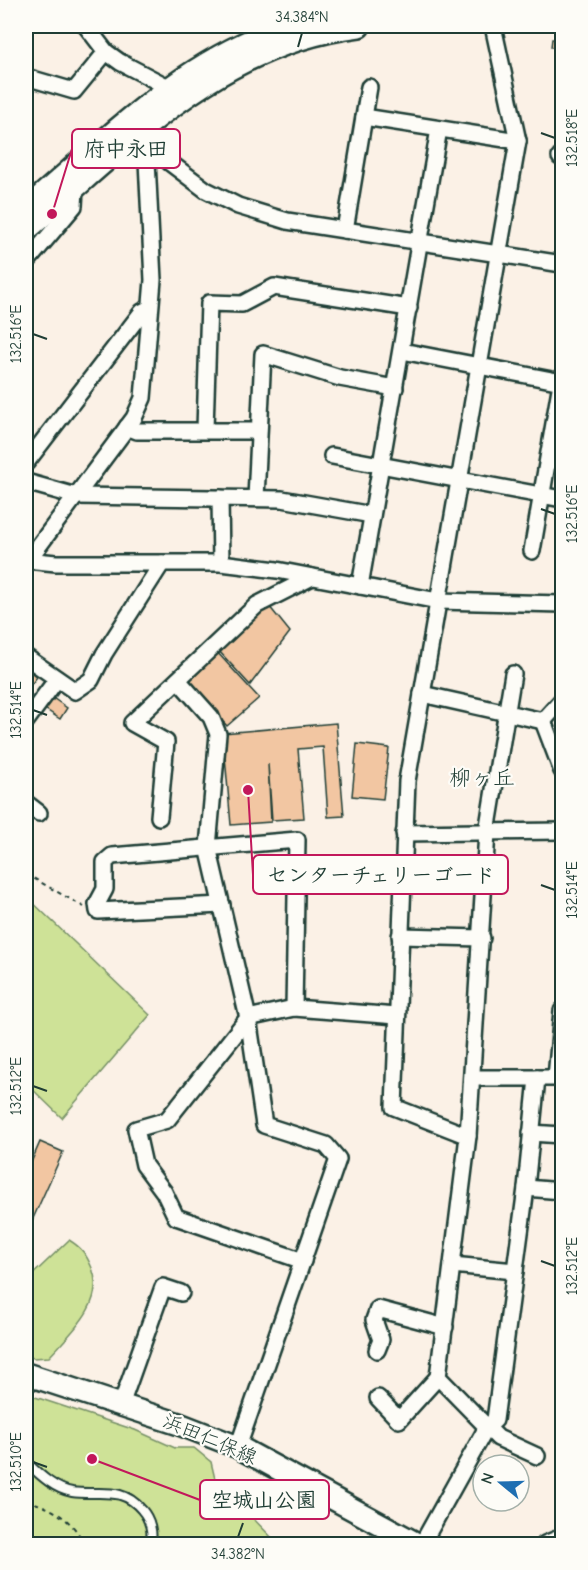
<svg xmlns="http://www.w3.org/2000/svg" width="588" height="1570" viewBox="0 0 588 1570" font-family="'Comic Neue','Klee One',sans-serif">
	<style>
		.green { fill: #cee297; stroke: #769066; stroke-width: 1.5 }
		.building { fill: #f2c6a2; stroke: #1f3d34; stroke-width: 1.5 }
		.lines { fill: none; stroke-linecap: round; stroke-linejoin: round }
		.service-casing { stroke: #1f3d34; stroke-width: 12 }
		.minor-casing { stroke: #1f3d34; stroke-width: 20 }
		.secondary-casing { stroke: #1f3d34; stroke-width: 26 }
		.path { stroke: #1f3d34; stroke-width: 2; stroke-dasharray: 4.5 4.5; stroke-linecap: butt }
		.service { stroke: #fdfcf7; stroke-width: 8 }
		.minor { stroke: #fdfcf7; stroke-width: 15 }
		.secondary { stroke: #fdfcf7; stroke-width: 21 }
		.ticks { fill: none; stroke: #1f3d34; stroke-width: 2 }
		.labels { text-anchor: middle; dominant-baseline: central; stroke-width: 4.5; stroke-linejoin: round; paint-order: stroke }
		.street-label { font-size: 20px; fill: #1f3d34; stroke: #fdfcf7 }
		.quarter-label { font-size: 22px; fill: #1f3d34; stroke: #fdfcf7 }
		.leader { fill: none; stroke: #c2185b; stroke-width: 2 }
		.callout-dot { fill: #c2185b; stroke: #fdfcf7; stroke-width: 2 }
		.callout { fill: #fdfcf7; stroke: #c2185b; stroke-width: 2 }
		.callout-label { font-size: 21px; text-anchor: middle; font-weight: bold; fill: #1f3d34 }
		.neatline { fill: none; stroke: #1f3d34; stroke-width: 2 }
		.ticks-label { font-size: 15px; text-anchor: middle; fill: #1f3d34 }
	</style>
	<rect width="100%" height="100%" fill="#fbf1e6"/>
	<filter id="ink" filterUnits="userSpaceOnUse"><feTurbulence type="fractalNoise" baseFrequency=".0167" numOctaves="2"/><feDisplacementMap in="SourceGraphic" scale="12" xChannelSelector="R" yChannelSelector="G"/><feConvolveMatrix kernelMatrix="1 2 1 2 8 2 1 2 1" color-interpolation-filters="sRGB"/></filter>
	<g filter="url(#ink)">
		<g class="green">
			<path d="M26,896L150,1015L62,1118L26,1083Z"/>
			<path d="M69,1240C82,1248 86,1254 92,1268C106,1303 71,1333 49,1357L33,1358L26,1354V1281Z"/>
			<path d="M26,1394L135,1430L175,1448H194L211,1462L215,1479L277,1543L285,1544H26Z"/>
		</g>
		<g class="building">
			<path d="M556,26H562V56H558V47H551L552,39H555Z"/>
			<path d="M269,606L290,632L250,685L219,651Z"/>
			<path d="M216,651L259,698L227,726L186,680Z"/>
			<path d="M26,669L37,677L29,687L26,684Z"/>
			<path d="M50,696L67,708L60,719L42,707Z"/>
			<path d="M336,723L344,816L328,817L323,747L298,749L304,818L272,820L268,764L271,822L231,825L223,733Z"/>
			<path d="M357,744L389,748L383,799L352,796Z"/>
			<path d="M40,1142L63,1152L26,1234V1174Z"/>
		</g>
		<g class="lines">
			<defs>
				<path id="service" d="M26,1462C39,1474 54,1489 72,1492C100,1496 121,1485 142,1510C150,1519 153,1532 151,1544"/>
				<g id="minor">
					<path d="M86,26L106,52L120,62L168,87"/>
					<path d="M26,77L74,91L106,52"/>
					<path d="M364,117L518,141"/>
					<path d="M134,125L169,162L206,190L238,206L287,221L562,264"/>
					<path d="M560,157L562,158"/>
					<path d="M345,230L369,87"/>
					<path d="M26,263L74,206L75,189"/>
					<path d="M402,351L562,382"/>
					<path d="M127,427L137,431H257"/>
					<path d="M205,429L209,303L242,304L274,287L409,308"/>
					<path d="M332,456L562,499"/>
					<path d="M26,463L142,312L150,308"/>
					<path d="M26,482L76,496L282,499L372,515"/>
					<path d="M220,498L221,563"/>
					<path d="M256,498L263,354L340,378L395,388"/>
					<path d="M532,551L562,377"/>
					<path d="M26,560L56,563H221L277,570L438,601L562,604"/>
					<path d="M26,563L134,418L143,398L153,280L147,161L151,145"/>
					<path d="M360,586L439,129"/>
					<path d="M26,657L75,691L91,680L104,654L162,563"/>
					<path d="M178,680L211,717L218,734L208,847L248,1018L264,1125L326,1145L338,1159L238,1447"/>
					<path d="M422,694L543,721L562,700"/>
					<path d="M26,721L57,679"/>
					<path d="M543,721L562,771"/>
					<path d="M26,803L39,813"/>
					<path d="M159,817L166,742L132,723L257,605L312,577"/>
					<path d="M404,833L562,831"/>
					<path d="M222,905L98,911L97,904L105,889V862L112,856L297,840L294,1008"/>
					<path d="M400,936L482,938"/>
					<path d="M472,1078H562"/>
					<path d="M537,1078L526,1188L495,1420L487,1427L498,1438L537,1456"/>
					<path d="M556,1078L562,1011"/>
					<path d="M531,1133L562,1135"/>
					<path d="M468,1136L394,1107L407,781L518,141L493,26"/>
					<path d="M526,1188L562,1191"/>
					<path d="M303,1261L176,1217L164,1192L144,1165L136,1129L167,1120L248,1018L294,1008L397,1016"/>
					<path d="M452,1265L515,1271"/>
					<path d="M377,1350L381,1340L374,1320L378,1309L445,1327"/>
					<path d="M378,1398L399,1420L438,1377"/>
					<path d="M121,1405L163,1287L181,1293"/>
					<path d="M422,1544L487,1427L438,1377L468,1136L487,832L513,674"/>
					<path d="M545,1544L562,1537"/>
				</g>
				<g id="secondary">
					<path d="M26,209C108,139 183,60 288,26"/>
					<path d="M26,230C131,142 215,45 359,26"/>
					<path d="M26,1374L179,1424L238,1447L417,1544"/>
				</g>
			</defs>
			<use href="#service" class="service-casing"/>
			<use href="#minor" class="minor-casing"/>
			<use href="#secondary" class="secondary-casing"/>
			<g class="path">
				<path d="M26,874L84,907"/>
				<path d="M26,1501C47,1504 77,1522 83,1544"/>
			</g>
			<use href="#service" class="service"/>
			<use href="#minor" class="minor"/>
			<use href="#secondary" class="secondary"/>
		</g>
	</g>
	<path class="ticks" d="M298,47L302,33M541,133L555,138M33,334L47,339M541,509L555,514M33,710L47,715M541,885L555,890M33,1086L47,1091M541,1261L555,1266M33,1462L47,1467M238,1537L243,1523"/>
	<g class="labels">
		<g class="street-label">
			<text transform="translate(210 1439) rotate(23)">浜田仁保線</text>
		</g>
		<g class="quarter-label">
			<text x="482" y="778">柳ヶ丘</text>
		</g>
	</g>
	<path class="leader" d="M52 214L72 149M248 790L253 875M92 1459L200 1500"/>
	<g class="callout-dot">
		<circle cx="52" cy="214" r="6"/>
		<circle cx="248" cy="790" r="6"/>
		<circle cx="92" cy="1459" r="6"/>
	</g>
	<g class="callout">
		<rect x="72" y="129" width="108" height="39" rx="6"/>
		<rect x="253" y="855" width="255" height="39" rx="6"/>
		<rect x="200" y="1480" width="129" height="39" rx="6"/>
	</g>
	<g class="callout-label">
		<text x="126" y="156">府中永田</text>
		<text x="381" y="882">センターチェリーゴード</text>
		<text x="264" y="1507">空城山公園</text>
	</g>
	<rect width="588" height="1570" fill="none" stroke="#fdfcf7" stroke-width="66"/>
	<g transform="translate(501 1483) rotate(289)"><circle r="28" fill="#fdfcf7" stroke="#a4b0a9" stroke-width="1.5"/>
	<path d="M0-4.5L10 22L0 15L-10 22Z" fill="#1f6fb2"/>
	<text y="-9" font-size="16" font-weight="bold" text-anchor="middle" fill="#1f3d34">N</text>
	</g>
	<rect x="33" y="33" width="522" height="1504" class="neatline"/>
	<g class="ticks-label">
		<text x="302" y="22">34.384°N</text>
		<text transform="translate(572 138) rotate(-90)" y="5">132.518°E</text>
		<text transform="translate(16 334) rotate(-90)" y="5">132.516°E</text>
		<text transform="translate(572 514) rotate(-90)" y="5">132.516°E</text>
		<text transform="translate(16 710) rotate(-90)" y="5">132.514°E</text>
		<text transform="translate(572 890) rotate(-90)" y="5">132.514°E</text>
		<text transform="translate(16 1086) rotate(-90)" y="5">132.512°E</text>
		<text transform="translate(572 1266) rotate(-90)" y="5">132.512°E</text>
		<text transform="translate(16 1462) rotate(-90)" y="5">132.510°E</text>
		<text x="238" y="1559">34.382°N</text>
	</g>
</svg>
